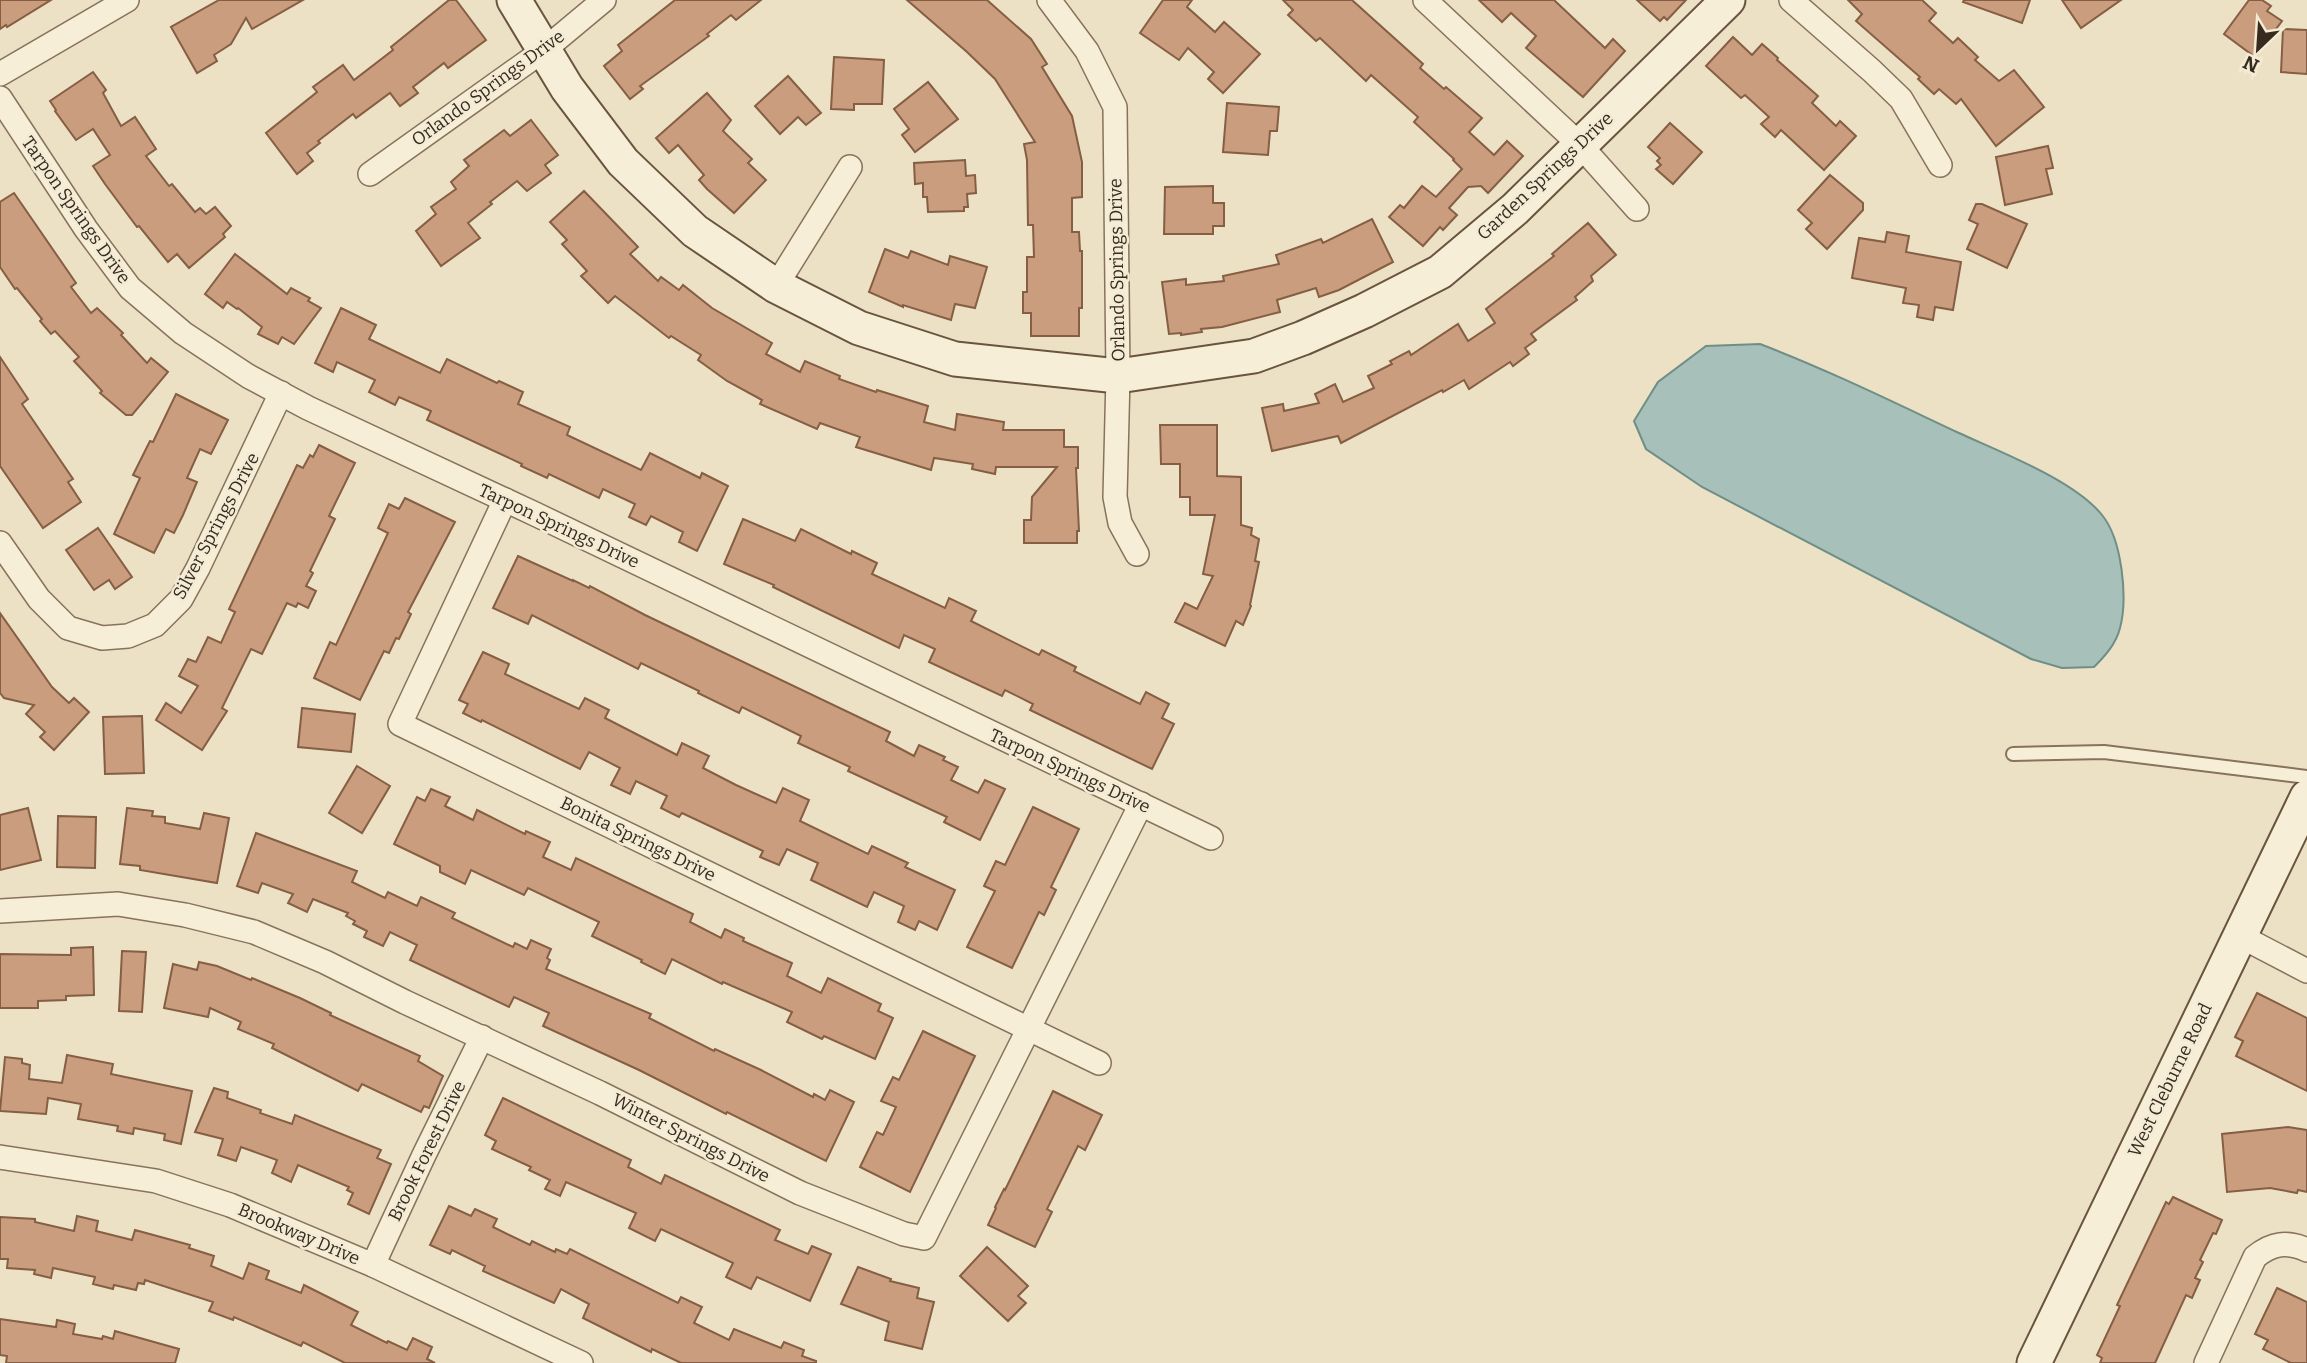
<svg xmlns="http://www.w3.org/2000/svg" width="2307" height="1363" viewBox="0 0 2307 1363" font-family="Bitter,serif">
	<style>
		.water { fill: #a7c0b9; stroke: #6e8e86; stroke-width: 2 }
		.building { fill: #c99d7d; stroke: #855e43; stroke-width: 2 }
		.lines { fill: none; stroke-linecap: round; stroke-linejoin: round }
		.lane-casing { stroke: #87735c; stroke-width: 16 }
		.street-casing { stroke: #87735c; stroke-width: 26 }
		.secondary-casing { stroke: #69543f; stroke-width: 37 }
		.lane { stroke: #f7eed8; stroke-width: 12 }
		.street { stroke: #f7eed8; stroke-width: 23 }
		.secondary { stroke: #f7eed8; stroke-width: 33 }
		.labels { text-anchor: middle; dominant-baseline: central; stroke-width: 5; stroke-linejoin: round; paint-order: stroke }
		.street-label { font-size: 18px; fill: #372b1f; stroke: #f4ebd5 }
	</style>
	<rect width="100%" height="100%" fill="#ece1c5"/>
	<path class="water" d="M1760,344C1828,370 1893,402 1959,433C2000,452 2074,480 2102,515C2122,539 2128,598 2120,628C2116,644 2105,656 2094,667L2062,668L2031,659L1702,487L1646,449L1634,421L1658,382L1706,346Z"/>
	<g class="building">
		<path d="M0,0H51L7,27L6,25L0,29Z"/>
		<path d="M219,0H303L252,29L246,18L231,44L214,55L217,61L197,73L171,27Z"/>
		<path d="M449,0H456L486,40L448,68L444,63L413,87L418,93L400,106L390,93L356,118L353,114L318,141L320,143L307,153L313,161L297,174L266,133L317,92L313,87L343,65L354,80L393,50L391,47Z"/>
		<path d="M675,0H761L736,20L731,15L707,34L709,36L640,86L643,89L630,99L604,66L622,51L618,45Z"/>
		<path d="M907,0H987L1031,39L1047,64L1042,67L1072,116L1082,162V197L1072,198V232H1079L1080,251H1082V308H1079V336H1031V313H1023V292H1027V257H1034L1033,225H1028L1027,160L1024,144L1035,142L995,79L967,52Z"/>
		<path d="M1163,0H1192L1187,7L1215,32L1224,22L1260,54L1223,93L1208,79L1214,72L1188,48L1179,60L1140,33Z"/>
		<path d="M1283,0H1352L1423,64L1420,68L1444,89L1446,87L1482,118L1469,132L1494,155L1507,141L1523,156L1488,193L1481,186L1468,187L1449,208L1457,215L1443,230L1440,227L1423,246L1389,217L1400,205L1404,208L1422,186L1436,197L1462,169L1453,160L1454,159L1414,122L1418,117L1371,75L1366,81L1320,38L1316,41L1288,15L1293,10Z"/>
		<path d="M1479,0H1554L1605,48L1613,39L1625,51L1583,97L1526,48L1536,36L1511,13L1502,22Z"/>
		<path d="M1637,0H1686L1667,20L1664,17L1660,21Z"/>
		<path d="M1848,0H1922L1936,13L1929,21L1953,43L1958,38L1978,57L1975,60L1999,81L2014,70L2044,107L1996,146L1961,99L1956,104L1939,89L1934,94L1918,79L1920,77L1856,21L1862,14Z"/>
		<path d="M1964,0H2030L2022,23L1963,2Z"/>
		<path d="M2062,0H2121L2081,28Z"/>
		<path d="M2249,0H2262L2271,6L2267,11L2282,21L2255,57L2224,34Z"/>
		<path d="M2283,29L2307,30V74L2281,72Z"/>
		<path d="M1733,37L1752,55L1762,44L1778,58L1777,60L1818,96L1812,103L1836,126L1840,121L1856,136L1824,170L1781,130L1775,137L1761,124L1769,117L1745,95L1741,98L1706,66Z"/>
		<path d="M834,57L884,60L882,104H854V110L831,109Z"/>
		<path d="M93,72L106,90L103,93L121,126L135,117L156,149L146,156L169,186L172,184L195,212L200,208L206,214L215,207L231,226L223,234L225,237L189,268L177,254L168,262L139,226L137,227L105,184L93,166L110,155L93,129L76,140L55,111L56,110L50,101Z"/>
		<path d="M788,76L821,113L806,125L798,117L780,134L755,106Z"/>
		<path d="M928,82L958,119L915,152L902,135L909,129L894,109Z"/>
		<path d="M707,93L731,120L723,131L752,159L748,163L766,180L734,213L707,189L699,180L704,175L678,145L669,153L656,138Z"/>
		<path d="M1227,103L1279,107L1277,131H1270L1268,155L1223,152Z"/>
		<path d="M531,120L558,155L545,165L551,173L527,191L517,181L490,202L492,204L468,223L480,238L441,266L416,231L436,214L431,207L456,189L451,182L469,166L464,160L504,130L510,136Z"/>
		<path d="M1670,123L1702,152L1673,184L1656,169L1661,165L1657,161L1660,158L1648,147Z"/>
		<path d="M2048,146L2053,168L2046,169L2052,194L2005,205L1996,157Z"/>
		<path d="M965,160L966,176L975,175L976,193L967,194L968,207H964V211L928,212L927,197H923V183L915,184L914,163Z"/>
		<path d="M1830,175L1863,203V210L1827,249L1806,229L1812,223L1798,210Z"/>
		<path d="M1213,186V203H1224V226H1213V234H1164L1165,187Z"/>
		<path d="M584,191L638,247L630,254L658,281L661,277L679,290L683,285L712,308L772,343L766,354L800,372L805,361L840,376L839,379L876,392L877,390L928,406L924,422L955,430L957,414L1004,422L1003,430H1064V447H1078V468H1076L1079,531H1077V543H1024V520H1031L1032,497L1057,467H996L995,474L972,469L973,464L934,458L931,470L856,447L860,437L820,423L817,429L760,404L762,400L727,381L698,360L701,355L671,336L669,338L615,296L608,303L581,276L587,271L562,244L567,240L550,222Z"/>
		<path d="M14,193L76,283L71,287L91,313L97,308L123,333L121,335L147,363L151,358L168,372L132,415H126L100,393L102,391L74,361L79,357L55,331L51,334L40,321L42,319L17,288L15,289L0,267V202Z"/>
		<path d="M1976,204H1982L2027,224L2007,268L1967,249L1978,224L1969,220Z"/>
		<path d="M1372,219L1393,262L1339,290L1319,297L1316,288L1277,300L1280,312L1222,327L1201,329L1202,332L1181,335V333L1169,334L1162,282L1186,279V285L1224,281L1223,276L1279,264L1276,255L1321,239L1323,243Z"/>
		<path d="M1588,223L1616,255L1591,276L1593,281L1575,297L1577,300L1531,334L1536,340L1525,348L1529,354L1513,366L1510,362L1469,389L1464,380L1443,392L1442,390L1341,443L1338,436L1272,451L1262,408L1283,404L1284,411L1319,403L1315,394L1335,384L1343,402L1374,388L1368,376L1392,364L1390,361L1409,351L1411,355L1458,324L1468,341L1495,323L1486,309L1554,256L1552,254Z"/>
		<path d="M1887,232L1909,236L1906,252L1961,262L1953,310L1935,307L1933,320L1917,317L1919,305L1903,303L1906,288L1852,278L1859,238L1885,242Z"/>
		<path d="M885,249L908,258L911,251L948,265L950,256L987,267L975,308L955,304L951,320L903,305V307L869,292Z"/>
		<path d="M235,254L287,294L291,288L310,298L308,301L321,308L294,344L282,337L278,344L258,334L262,327L238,308L237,309L227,302L223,308L205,294Z"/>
		<path d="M341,308L376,325L369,339L440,373L447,359L497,383L499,381L523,392L518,404L570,427L567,435L641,470L650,453L700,478L702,473L728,486L697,551L679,542L683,532L651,516L646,525L629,517L635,504L603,489L599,498L549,474L547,478L521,466L522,464L427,420L431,411L399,397L395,405L369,392L375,380L337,362L333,372L315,363Z"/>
		<path d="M0,357L28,399L22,404L73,479L68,482L81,502L43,528L0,466Z"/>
		<path d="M176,394L228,420L211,454L200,449L187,478L197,482L183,515L174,533L166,529L154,553L114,534L140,478L133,475L150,441L153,442Z"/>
		<path d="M1160,425H1217V476L1241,477V525L1252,528L1251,535L1259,539L1255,561L1259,562L1250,605L1251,606L1243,625L1236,621L1225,646L1175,622L1185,603L1197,609L1213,576L1203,574L1215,515H1190V497H1180V464H1161Z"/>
		<path d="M319,445L355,463L329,516L335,519L310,571L313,573L306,586L316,591L308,608L298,603L296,607L287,603L262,654L251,649L222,708L227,711L202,750L156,720L166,703L181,713L198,686L179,676L188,659L196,662L208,637L221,643L235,612L229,609L297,465L303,468L310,455L313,457Z"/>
		<path d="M405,498L455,522L408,612L411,614L399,639L396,638L389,653L384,651L360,700L314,678L330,642L336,645L388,533L378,528L389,504L399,509Z"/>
		<path d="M743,519L795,541L801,529L851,554L852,551L877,563L872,574L945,608L949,598L976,611L971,621L1039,655L1042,650L1076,667L1074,671L1140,704L1146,692L1169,704L1162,718L1174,724L1152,769L1030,710L1033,704L1005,690L1002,696L929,662L935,649L904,635L899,648L773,587L774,585L724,564Z"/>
		<path d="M98,528L132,577L115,589L109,580L94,590L66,550Z"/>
		<path d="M518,556L573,581V580L589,588L590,586L645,615L890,732L886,741L914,756L919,745L945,757L943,760L958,767L951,780L978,793L985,780L1005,789L980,840L944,822L947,817L848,771L850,767L798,743L801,736L742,707L739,713L698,693L699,691L641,663L638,669L532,615L528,624L493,608Z"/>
		<path d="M0,613L52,687L69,703L74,698L89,712L54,750L40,737L45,732L26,714L34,705L4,698L0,693Z"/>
		<path d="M483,652L509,664L505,674L579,709L585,698L609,710L605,718L677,755L682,743L709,756L703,768L736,785L776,803L783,788L809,800L800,821L868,854L872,846L908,863L905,867L955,890L937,930L919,921L915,930L898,922L904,906L874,892L867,907L811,880L818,863L787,849L779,865L760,857L763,851L682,813L679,817L661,808L667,796L636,781L630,794L611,785L620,768L589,752L580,769L482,720L481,722L463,713L468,704L459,700Z"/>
		<path d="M302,708L355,714L351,752L298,747Z"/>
		<path d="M142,716L144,773L105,774L103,717Z"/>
		<path d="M357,766L390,786L362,833L329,813Z"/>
		<path d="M431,789L450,797L445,806L473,820L477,810L525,834L526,831L550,842L543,857L571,870L576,858L693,914L690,922L721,938L725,929L744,938L743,941L792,963L787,976L821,993L828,978L881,1004L878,1011L893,1018L875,1059L824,1036L822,1039L787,1022L792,1012L723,982L722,984L672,959L665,974L641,962L642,960L592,936L599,922L528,888L524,895L471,870L465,884L440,872V866L394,844L417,797L425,801Z"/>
		<path d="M1033,807L1079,829L1051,887L1056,890L1044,915L1039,912L1012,968L967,947L995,891L984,886L996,861L1005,865Z"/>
		<path d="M28,808L41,860L0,870V815Z"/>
		<path d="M127,808L153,811L152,816L165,817V823L200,829L204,813L229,818L217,883L140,870V866L120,864Z"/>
		<path d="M58,816L96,817L95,868L57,867Z"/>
		<path d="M256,833L357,871L352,882L385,898L388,892L417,906L421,897L455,913L452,918L513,947L515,943L527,949L531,940L551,949L547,958L550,960L546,969L651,1014L649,1018L714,1051L715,1049L761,1070L813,1097L814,1094L825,1100L830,1090L854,1102L826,1161L727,1112L726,1114L639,1070L543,1026L549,1013L514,997L509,1007L410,960L417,945L390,932L383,946L364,937L367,931L353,924L355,921L346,916L348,913L313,899L307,912L288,903L293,894L262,883L258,893L237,886Z"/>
		<path d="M93,947L94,995L66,996V1000L38,1001V1008H0V954L71,955V948Z"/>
		<path d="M122,951L146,952L142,1012L119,1011Z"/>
		<path d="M199,962L217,966L251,980L252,978L300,998L331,1013L330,1015L420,1056L418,1061L443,1076L429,1108L424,1106L421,1112L362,1084L358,1091L272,1048L274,1044L238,1029L241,1022L210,1008L208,1017L164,1008L173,964L197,970Z"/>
		<path d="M2257,993L2307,1018V1091L2236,1056L2243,1041L2235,1037Z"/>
		<path d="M923,1031L975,1056L910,1192L860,1167L877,1132L883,1135L896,1107L881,1101L893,1077L899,1080Z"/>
		<path d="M67,1055L113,1064L111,1074L192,1091L181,1144L164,1140L165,1134L134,1128L133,1134L117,1131L118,1126L78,1119L81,1104L48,1098L46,1114L0,1111L5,1057L22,1059V1063L30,1065L29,1079L62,1083Z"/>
		<path d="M214,1088L228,1092L227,1098L261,1110L260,1113L292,1124L295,1115L381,1150L377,1158L391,1164L369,1214L348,1204L353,1193L347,1190L349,1187L298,1165L291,1182L272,1173L277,1160L241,1147L236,1161L218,1155L223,1139L195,1132Z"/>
		<path d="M1053,1091L1102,1115L1085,1150L1078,1146L1047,1209L1052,1212L1035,1247L988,1225L996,1208L995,1207L1004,1189L1005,1190Z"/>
		<path d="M503,1098L631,1160L628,1167L661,1184L665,1175L780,1230L775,1240L808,1254L812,1246L831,1254L810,1301L757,1277L751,1289L726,1277L733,1263L661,1229L655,1241L629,1228L636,1213L566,1182L560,1196L545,1189L550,1180L529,1170L531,1167L492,1149L496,1141L485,1135Z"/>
		<path d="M2288,1127L2307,1130V1192L2298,1190L2297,1193L2270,1188L2227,1192L2222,1134Z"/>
		<path d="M2173,1197L2222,1220L2216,1234L2213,1233L2200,1260L2203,1262L2195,1278L2200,1280L2192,1298L2186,1295L2155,1363H2100L2102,1358L2097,1355L2120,1306L2117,1305L2166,1202L2169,1204Z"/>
		<path d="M449,1206L471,1216L475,1209L497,1219L493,1227L530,1245L532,1241L555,1252L556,1249L567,1254L570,1249L678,1303L681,1297L702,1307L694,1323L729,1340L734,1329L781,1348L784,1342L804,1350L802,1356L816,1361V1363H681L652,1349L651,1352L583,1318L589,1304L561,1289L554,1303L483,1271L485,1266L452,1250L450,1254L430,1245Z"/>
		<path d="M77,1216L98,1221L96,1231L132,1240L135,1230L190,1245L189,1248L214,1256L211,1266L243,1279L249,1263L269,1271L266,1279L301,1293L304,1285L358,1312L351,1325L387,1343L388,1341L407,1350L413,1338L432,1347L427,1359L435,1363H345L303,1342L301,1346L234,1317L233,1320L209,1311L213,1302L145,1280L144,1284L138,1283L136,1290L114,1285L113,1289L93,1284L95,1277L53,1268L51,1278L34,1274L35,1270L7,1268L8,1259H0V1217L35,1219V1222L74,1231Z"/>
		<path d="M987,1247L1028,1286L1018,1296L1026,1303L1008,1321L960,1276Z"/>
		<path d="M858,1267L891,1279L890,1281L919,1288L917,1298L934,1302L922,1349L885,1340L889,1322L841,1304Z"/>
		<path d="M2277,1288L2307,1302V1363H2291L2263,1349L2268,1340L2255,1334Z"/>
		<path d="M0,1319L56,1327L57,1320L75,1324L73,1334L102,1339L103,1336L113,1339L115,1331L179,1349L175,1363H6L7,1356L0,1355Z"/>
	</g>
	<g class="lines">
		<defs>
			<path id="lane" d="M2013,754L2104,752L2307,777"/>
			<g id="street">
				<path d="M1049,0L1087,51L1115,107L1118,376L1115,497L1120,523L1137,554"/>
				<path d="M1425,0L1580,145L1637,209"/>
				<path d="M1791,0L1872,71L1901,99L1940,165"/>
				<path d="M0,74L127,0"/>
				<path d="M0,98L86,229L130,288L183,333L248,376L308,408L535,514L1211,838"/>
				<path d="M370,174L544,50L604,0"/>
				<path d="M776,286L850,167"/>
				<path d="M505,500L400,724L1099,1063"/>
				<path d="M0,543L39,599L68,628L102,638L128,636L155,625L181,599L198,568L281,393"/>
				<path d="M0,911L118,904L185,915L254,932L325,962L405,1002L600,1093L800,1193L904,1234L924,1238L1141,804"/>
				<path d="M2240,936L2307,971"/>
				<path d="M0,1157L156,1181L230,1205L373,1265L581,1363"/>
				<path d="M373,1265L424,1155L482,1037"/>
				<path d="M2206,1363L2255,1257C2272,1243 2287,1241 2307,1250"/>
			</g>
			<g id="secondary">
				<path d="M514,0L567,88L623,162L695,231L776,286L859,328L955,359L1118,376L1254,356L1303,338L1364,311L1440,272L1515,209L1728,0"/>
				<path d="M2034,1363L2307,797"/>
			</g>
		</defs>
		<use href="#lane" class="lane-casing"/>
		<use href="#street" class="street-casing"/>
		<use href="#secondary" class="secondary-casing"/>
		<use href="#lane" class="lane"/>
		<use href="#street" class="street"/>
		<use href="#secondary" class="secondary"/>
	</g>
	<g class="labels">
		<g class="street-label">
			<text transform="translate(488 88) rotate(-36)">Orlando Springs Drive</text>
			<text transform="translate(1545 176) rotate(-43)">Garden Springs Drive</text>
			<text transform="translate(76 210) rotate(55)">Tarpon Springs Drive</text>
			<text transform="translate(1117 270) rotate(-91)">Orlando Springs Drive</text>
			<text transform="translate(216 526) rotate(-62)">Silver Springs Drive</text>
			<text transform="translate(559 526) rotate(25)">Tarpon Springs Drive</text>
			<text transform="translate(1070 771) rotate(25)">Tarpon Springs Drive</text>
			<text transform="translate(638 839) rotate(26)">Bonita Springs Drive</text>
			<text transform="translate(2170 1080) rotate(-64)">West Cleburne Road</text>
			<text transform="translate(691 1138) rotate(27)">Winter Springs Drive</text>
			<text transform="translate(427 1151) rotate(-64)">Brook Forest Drive</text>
			<text transform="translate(299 1234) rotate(23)">Brookway Drive</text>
		</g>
	</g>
	<g transform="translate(2258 49) rotate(205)" stroke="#f4ebd5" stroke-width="5" paint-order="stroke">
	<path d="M0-5L12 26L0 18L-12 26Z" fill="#372b1f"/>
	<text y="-10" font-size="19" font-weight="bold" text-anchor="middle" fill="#372b1f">N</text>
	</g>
</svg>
